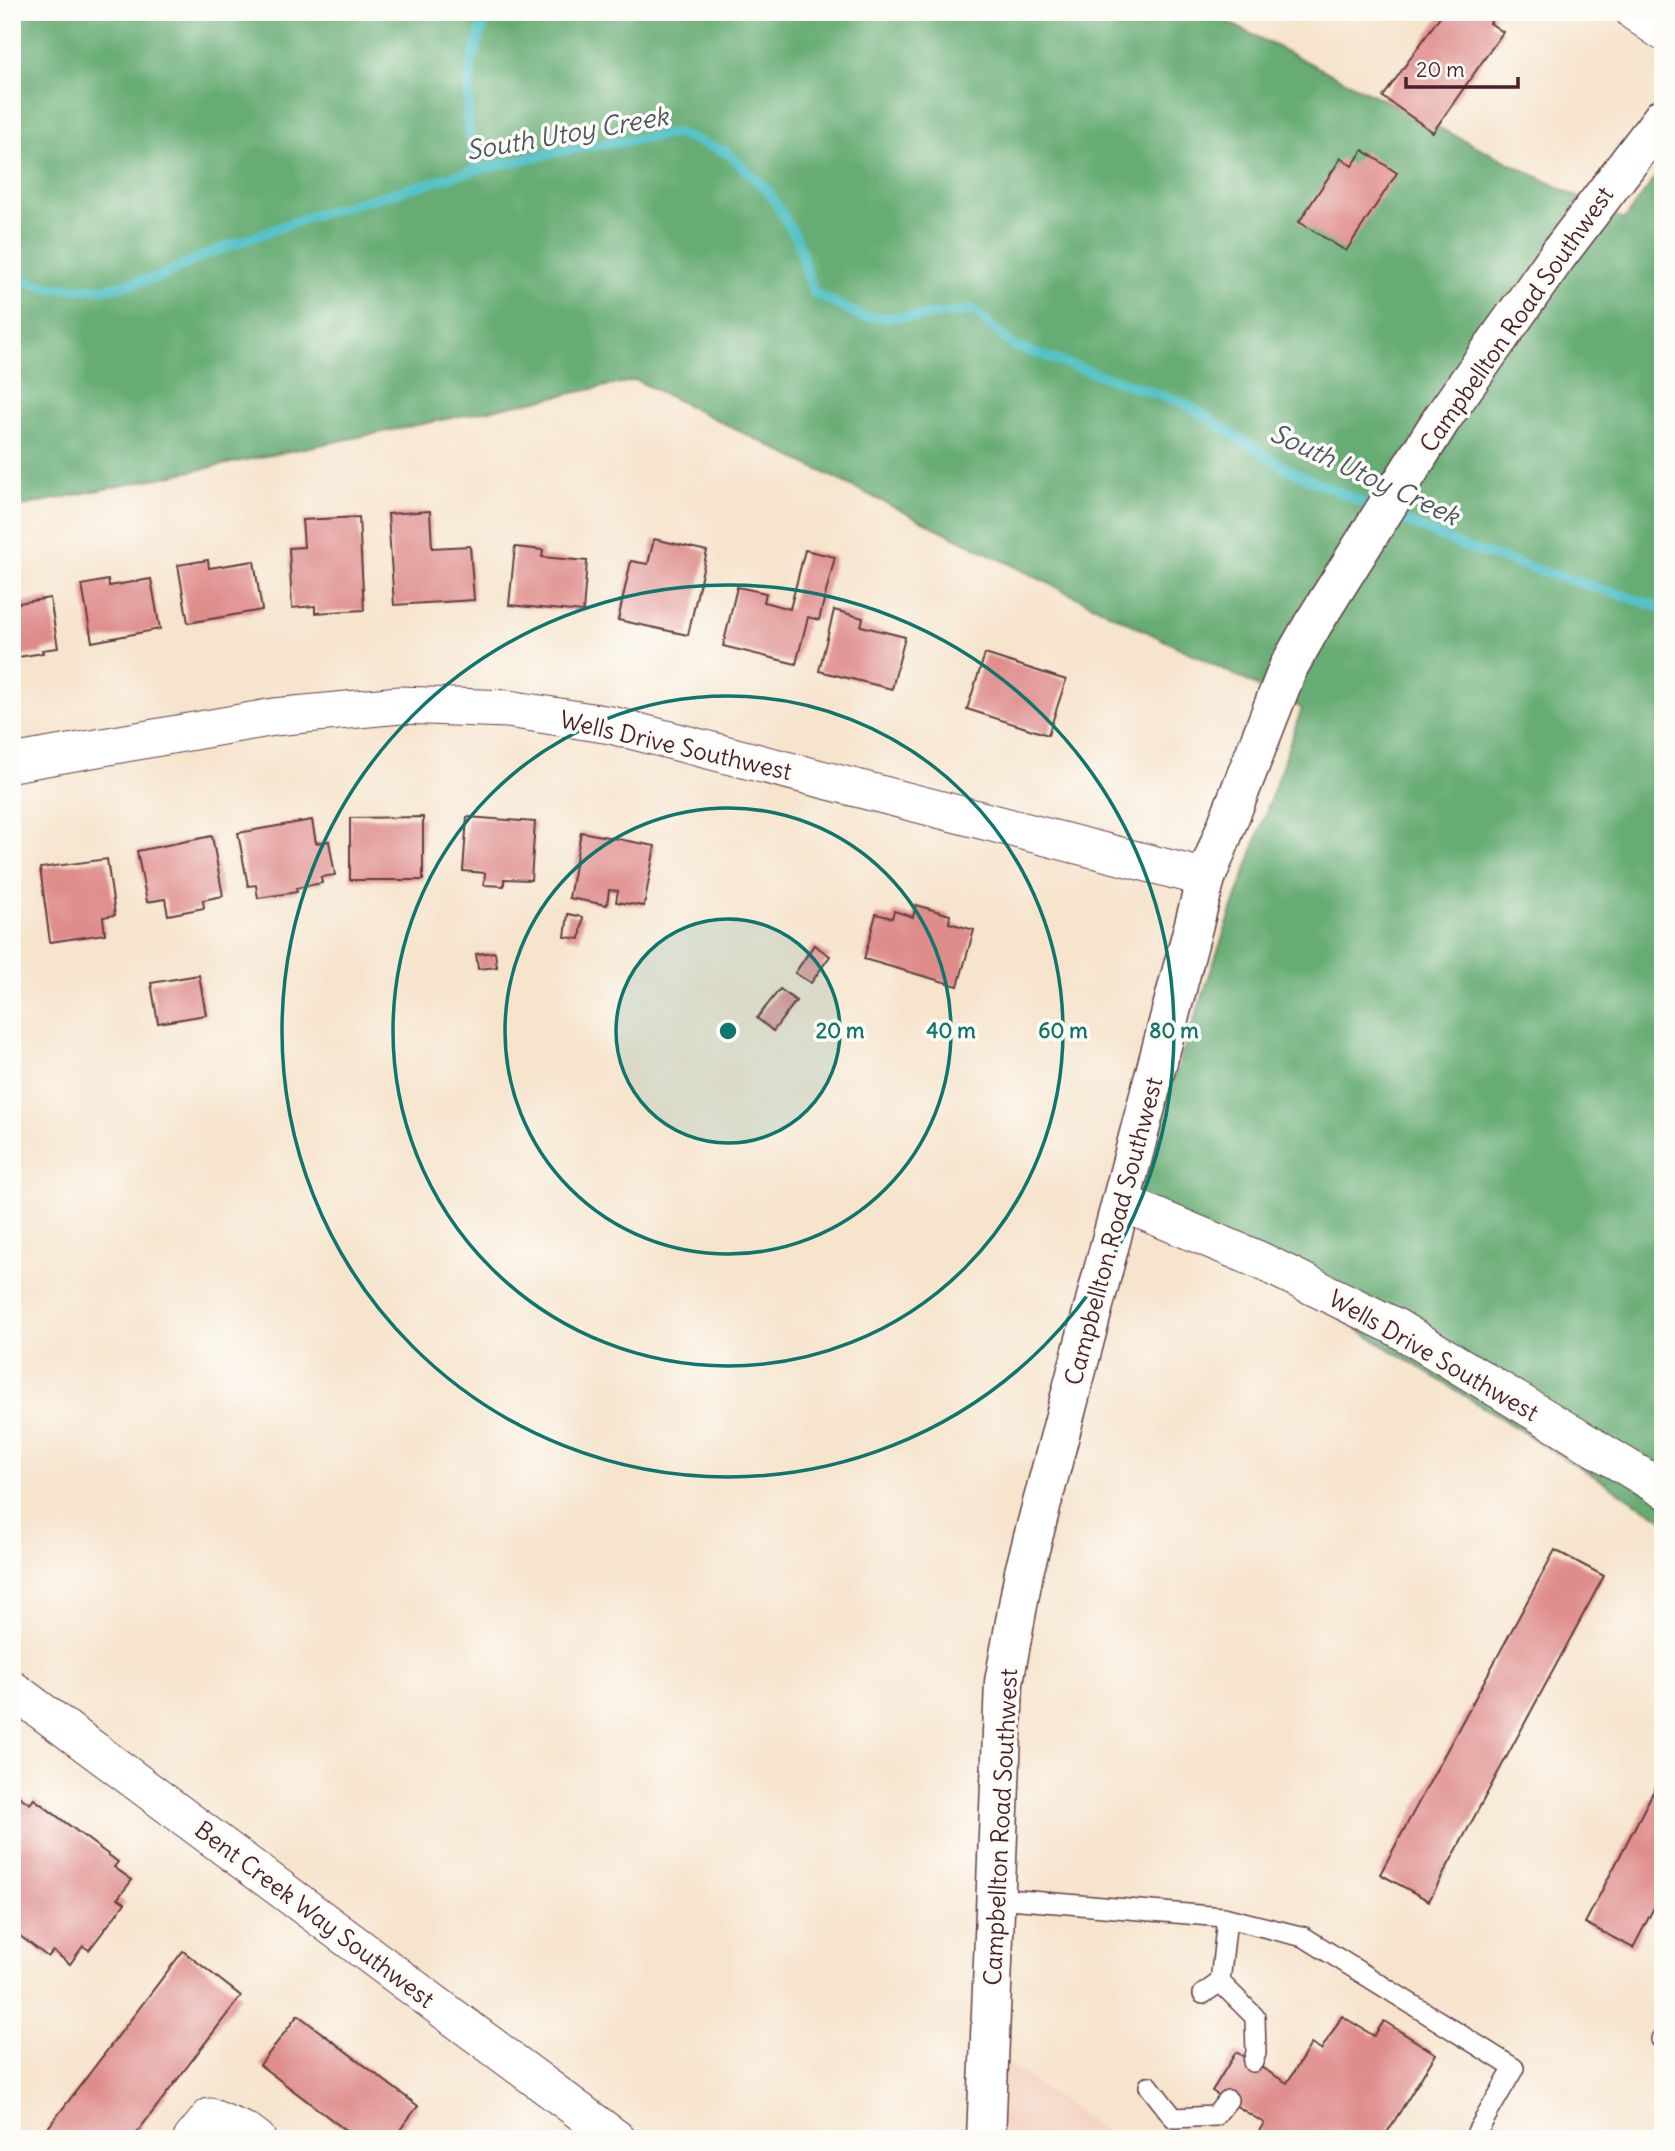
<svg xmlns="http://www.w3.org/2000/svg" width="1675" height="2151" viewBox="0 0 1675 2151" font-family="Delius,sans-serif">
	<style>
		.built { fill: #f4d3c1 }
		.forest { fill: #66ac73; stroke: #58664f; stroke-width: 2 }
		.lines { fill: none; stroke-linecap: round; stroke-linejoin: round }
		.stream { stroke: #54c2c8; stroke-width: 10 }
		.building { fill: #df8d8b }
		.service-casing { stroke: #643d43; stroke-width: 22 }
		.minor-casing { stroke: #643d43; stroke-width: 39 }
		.secondary-casing { stroke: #643d43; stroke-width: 41 }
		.service { stroke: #fff; stroke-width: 19 }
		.minor { stroke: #fff; stroke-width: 37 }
		.secondary { stroke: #fff; stroke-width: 38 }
		.ring { fill: none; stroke: #0f766e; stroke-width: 3.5 }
		.labels { text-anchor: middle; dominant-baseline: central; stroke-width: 7; stroke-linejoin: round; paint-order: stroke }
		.street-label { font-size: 24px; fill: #4a1f2b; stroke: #fdfcf7 }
		.water-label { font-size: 26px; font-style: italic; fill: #4e5862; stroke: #fdfcf7 }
		.centre { fill: #0f766e; stroke: #fdfcf7; stroke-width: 3.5 }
		.ring-label { font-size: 21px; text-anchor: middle; font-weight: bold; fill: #0f766e; stroke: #fdfcf7; stroke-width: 7; stroke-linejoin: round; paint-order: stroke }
	</style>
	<rect width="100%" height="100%" fill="#fdfcf7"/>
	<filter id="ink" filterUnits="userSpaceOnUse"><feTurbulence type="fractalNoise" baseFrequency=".0143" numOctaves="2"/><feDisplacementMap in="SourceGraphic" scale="14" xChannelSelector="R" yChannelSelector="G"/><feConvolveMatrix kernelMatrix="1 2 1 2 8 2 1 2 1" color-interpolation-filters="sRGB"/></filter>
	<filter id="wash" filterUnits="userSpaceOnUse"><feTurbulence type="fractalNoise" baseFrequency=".00686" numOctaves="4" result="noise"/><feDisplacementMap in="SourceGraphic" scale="28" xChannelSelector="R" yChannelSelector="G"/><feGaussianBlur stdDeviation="1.57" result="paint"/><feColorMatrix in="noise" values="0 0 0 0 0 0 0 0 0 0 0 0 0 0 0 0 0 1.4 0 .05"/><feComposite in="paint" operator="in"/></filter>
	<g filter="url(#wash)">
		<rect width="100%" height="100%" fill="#f6e4cc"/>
		<path class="built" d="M998,2056L1116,2139H979Z"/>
		<path class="forest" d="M12,12H1207L1624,220L1663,167V1519L1135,1191L1302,708L636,380L12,508Z"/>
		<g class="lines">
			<g class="stream">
				<path d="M476,170L467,119L471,65L487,12"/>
				<path d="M12,277L49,288L105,289L159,277L210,253L314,215L476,170L567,150L677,133L728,153L769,192L797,239L813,292L862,317H918L973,310L1014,346L1184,403L1289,470L1376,508"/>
				<path d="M1391,515L1467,548L1663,608"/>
			</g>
		</g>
		<g id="blocks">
			<g class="building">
				<path d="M1443,12H1497L1490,23L1503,32L1433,132L1383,97Z"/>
				<path d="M1363,150L1397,173L1346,251L1299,222L1341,158L1352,166Z"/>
				<path d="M430,511L432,548L470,546L474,600L394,605L388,514Z"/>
				<path d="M359,517L364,610L315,613V606L292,608L289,548L304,547L302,520Z"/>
				<path d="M654,539L707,551L688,635L618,620L631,561L648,564Z"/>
				<path d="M515,547L543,550L542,557L587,561L583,612L509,605Z"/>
				<path d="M805,550L835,557L819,620L808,617L796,664L723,646L737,587L766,593L764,602L790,609Z"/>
				<path d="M208,560L209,568L254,561L262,610L188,623L178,565Z"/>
				<path d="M151,579L160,629L92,642L82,585L108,580L109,586Z"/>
				<path d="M50,598L58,648L42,650L43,653L12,658V604Z"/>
				<path d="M834,610L863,618L861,626L905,637L892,689L819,671Z"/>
				<path d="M985,654L1066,680L1048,735L967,709Z"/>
				<path d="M423,817V880H350V818Z"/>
				<path d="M467,817L535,822L531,880L504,879V886L484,885L485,873L463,871Z"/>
				<path d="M312,820L316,843L329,841L335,875L321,877L322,883L296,888L297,892L258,898L256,885L248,886L238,833Z"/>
				<path d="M581,832L655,846L644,906L616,902L618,891L609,890L607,905L569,898Z"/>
				<path d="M212,836L223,896L203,900L204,908L168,915L165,899L147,902L137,851Z"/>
				<path d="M107,859L115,915L103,917L105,934L50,942L40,868Z"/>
				<path d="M916,905L950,915L949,923L974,930L958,986L864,959L876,914L892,918L894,911L913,917Z"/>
				<path d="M568,914L583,917L580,939L565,937Z"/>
				<path d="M814,945L830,956L811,983L795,973Z"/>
				<path d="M495,952L497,967L478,969L476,954Z"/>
				<path d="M199,975L206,1015L158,1023L151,983Z"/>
				<path d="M780,989L796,1001L773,1031L757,1018Z"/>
				<path d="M1555,1550L1604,1576L1429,1901L1380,1874Z"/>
				<path d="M1663,1773V1890L1633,1948L1585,1923Z"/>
				<path d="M13,1792L30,1804L34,1799L118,1862L114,1867L132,1880L118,1898L125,1903L89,1950L83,1946L70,1964L53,1951L48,1957L12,1930Z"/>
				<path d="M183,1951L241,1996L132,2139H44L41,2137Z"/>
				<path d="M298,2015L418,2106L393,2139H357L260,2065Z"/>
				<path d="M1342,2016L1374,2036L1384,2021L1436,2054L1383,2139H1254L1264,2123L1212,2091L1236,2052L1287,2083L1311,2044L1321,2050Z"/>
			</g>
		</g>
	</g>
	<g filter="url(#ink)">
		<use href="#blocks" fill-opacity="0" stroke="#643d43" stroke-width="2"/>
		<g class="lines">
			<defs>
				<g id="service">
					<path d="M995,1898L1223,1917L1304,1937L1514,2068L1477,2132"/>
					<path d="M1220,1982L1255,2017L1256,2053L1253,2062"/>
					<path d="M1203,1994L1220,1982L1227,1918"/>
					<path d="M1661,2039L1663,2040"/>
					<path d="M1149,2086L1174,2118L1215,2116L1228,2100"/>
				</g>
				<g id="minor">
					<path d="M1634,12L1663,32"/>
					<path d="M12,763L274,717L400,705L508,709L611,725L1206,878"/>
					<path d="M1121,1202L1259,1260L1394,1326L1663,1489"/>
					<path d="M12,1689L617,2139"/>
					<path d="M192,2139L210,2117L249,2133L257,2139"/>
				</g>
				<path id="secondary" d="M986,2139L1004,1682L1024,1572L1206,878L1288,668L1313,624L1441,420L1558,255L1663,117"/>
			</defs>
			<use href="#service" class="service-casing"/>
			<use href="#minor" class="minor-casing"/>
			<use href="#secondary" class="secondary-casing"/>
			<use href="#service" class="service"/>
			<use href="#minor" class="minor"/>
			<use href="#secondary" class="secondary"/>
		</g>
	</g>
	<circle cx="728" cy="1031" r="112" fill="#0f766e" fill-opacity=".12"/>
	<g class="ring">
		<circle cx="728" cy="1031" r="112"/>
		<circle cx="728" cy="1031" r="223"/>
		<circle cx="728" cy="1031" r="335"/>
		<circle cx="728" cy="1031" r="446"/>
	</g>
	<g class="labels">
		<g class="street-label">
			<text transform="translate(1516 319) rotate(-55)">Campbellton Road Southwest</text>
			<text transform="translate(676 745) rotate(13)">Wells Drive Southwest</text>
			<text transform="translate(1113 1231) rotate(-75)">Campbellton Road Southwest</text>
			<text transform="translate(1434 1355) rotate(30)">Wells Drive Southwest</text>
			<text transform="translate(1000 1827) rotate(-87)">Campbellton Road Southwest</text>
			<text transform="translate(315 1914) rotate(37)">Bent Creek Way Southwest</text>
		</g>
		<g class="water-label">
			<text transform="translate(567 133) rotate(-10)">South Utoy Creek</text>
			<text transform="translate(1365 474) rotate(25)">South Utoy Creek</text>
		</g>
	</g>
	<circle cx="728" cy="1031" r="10" class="centre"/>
	<g class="ring-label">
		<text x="840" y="1038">20 m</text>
		<text x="951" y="1038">40 m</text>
		<text x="1063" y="1038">60 m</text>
		<text x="1174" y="1038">80 m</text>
	</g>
	<rect width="1675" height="2151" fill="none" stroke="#fdfcf7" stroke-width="42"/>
	<path d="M1406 77v10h112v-10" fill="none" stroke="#4a1f2b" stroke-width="3.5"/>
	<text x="1416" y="77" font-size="21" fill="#4a1f2b" stroke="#fdfcf7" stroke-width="5" paint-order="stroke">20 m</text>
</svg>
